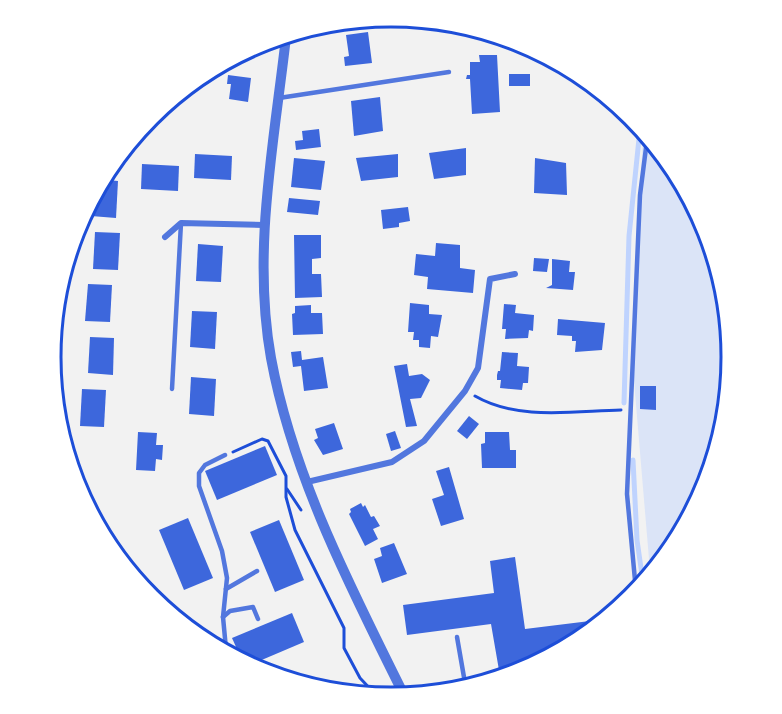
<svg xmlns="http://www.w3.org/2000/svg" width="782" height="714" viewBox="0 0 782 714" font-family="'Asap Condensed',sans-serif">
	<style>
		.green { fill: #dbe4f7 }
		.lines { fill: none; stroke-linecap: round; stroke-linejoin: round }
		.stream { stroke: #bfd3fe; stroke-width: 5 }
		.building { fill: #3d67dc }
		.path { stroke: #1d4ed8; stroke-width: 3 }
		.service { stroke: #5277de; stroke-width: 4.5 }
		.minor { stroke: #5277de; stroke-width: 6 }
		.tertiary { stroke: #5277de; stroke-width: 10 }
		.rim { fill: none; stroke: #1d4ed8; stroke-width: 3 }
	</style>
	<rect width="100%" height="100%" fill="#f2f2f2"/>
	<path class="green" d="M643,134L706,227L731,357L705,488L650,571L632,357Z"/>
	<g class="lines">
		<g class="stream">
			<path d="M624,403L629,236L640,129"/>
			<path d="M633,460L637,540L643,582"/>
		</g>
	</g>
	<g class="building">
		<path d="M368,32L372,63L345,66L344,57L349,56L346,35Z"/>
		<path d="M479,55H497L500,112L472,114L470,79H466L467,75H470V62H480Z"/>
		<rect x="509" y="74" width="21" height="12"/>
		<path d="M228,75L251,78L248,102L229,99L231,84H227Z"/>
		<path d="M380,97L383,131L354,136L351,101Z"/>
		<path d="M319,129L321,147L296,150L295,141L303,140L302,131Z"/>
		<path d="M466,148V175L434,179L429,153Z"/>
		<path d="M195,154L232,156L231,180L194,178Z"/>
		<path d="M398,154V177L361,181L356,158Z"/>
		<path d="M294,158L325,161L321,190L291,187Z"/>
		<path d="M535,158L566,163L567,195L534,193Z"/>
		<path d="M142,164L179,166L178,191L141,189Z"/>
		<path d="M107,180L118,181L116,218L91,216L92,204Z"/>
		<path d="M289,198L320,201L318,215L287,212Z"/>
		<path d="M408,207L410,221L399,223V227L383,229L381,210Z"/>
		<path d="M95,232L120,233L118,270L93,269Z"/>
		<path d="M294,235H321V258L312,259V274H321L322,297L295,298Z"/>
		<path d="M436,243L460,245V268L475,270L473,293L427,289L428,277L414,275L416,254L435,256Z"/>
		<path d="M198,244L223,246L221,282L196,281Z"/>
		<path d="M534,258L549,259L547,272L533,271Z"/>
		<path d="M552,259L570,261L569,272H575L573,290L546,288L552,285Z"/>
		<path d="M88,284L112,285L110,322L85,321Z"/>
		<path d="M410,303L429,305V314L442,315L438,337L431,336L430,348L419,347V340H413L414,332H408Z"/>
		<path d="M504,304L516,305L515,313L534,315L533,331L529,330L528,338L505,339L506,329H502Z"/>
		<path d="M311,305V313H322L323,334L293,335L292,314L295,313V306Z"/>
		<path d="M192,311L217,312L215,349L190,347Z"/>
		<path d="M558,319L605,323L602,350L575,352L576,341H572V336L557,335Z"/>
		<path d="M90,337L114,338L113,375L88,373Z"/>
		<path d="M301,351L302,360L323,357L328,388L304,391L301,366L293,367L291,352Z"/>
		<path d="M502,352L518,353L517,366L529,367L528,383H523L522,390L500,388L501,380H497V375L498,371H500Z"/>
		<path d="M407,364L409,376L422,374L430,380L421,398L410,399L417,426L406,427L394,366Z"/>
		<path d="M191,377L216,379L214,416L189,414Z"/>
		<path d="M640,386H656V410L640,409Z"/>
		<path d="M82,389L106,390L104,427L80,426Z"/>
		<path d="M469,416L479,424L467,439L457,431Z"/>
		<path d="M334,423L343,449L323,455L314,440L318,438L315,429Z"/>
		<path d="M395,431L401,448L391,451L386,434Z"/>
		<path d="M138,432L157,433L156,445H163L162,460L156,459L155,471L136,470Z"/>
		<path d="M485,432H509L510,450H516V468H482L481,444L485,443Z"/>
		<path d="M265,446L277,475L217,500L205,471Z"/>
		<path d="M449,467L464,519L441,526L432,499L444,495L436,471Z"/>
		<path d="M361,503L363,507L365,505L371,517L374,516L380,526L373,529L378,539L365,546L349,514L351,512L350,509Z"/>
		<path d="M188,518L213,578L184,590L159,530Z"/>
		<path d="M279,520L304,580L275,592L250,532Z"/>
		<path d="M394,543L407,574L382,583L374,559L382,556L380,548Z"/>
		<path d="M515,557L525,629L598,620L521,672L500,676L491,624L407,635L403,605L494,593L490,561Z"/>
		<path d="M292,613L304,642L250,665L241,658L232,638Z"/>
	</g>
	<g class="lines">
		<g class="path">
			<path d="M475,396C518,421 574,411 621,410"/>
			<path d="M233,452L262,439L268,441L286,476V497L295,530L344,628V648L360,678L375,694"/>
			<path d="M287,489L301,510"/>
		</g>
		<g class="service">
			<path d="M279,98L449,72"/>
			<path d="M172,389L181,223"/>
			<path d="M225,455L205,465L199,473V486L222,551L227,578L223,617L226,649"/>
			<path d="M226,589L257,571"/>
			<path d="M636,591L627,494L640,195L647,140"/>
			<path d="M223,617L230,611L253,607L258,619"/>
			<path d="M457,637L465,683"/>
		</g>
		<g class="minor">
			<path d="M165,237L181,223L264,225"/>
			<path d="M307,482L392,462L424,441L465,391L478,368L490,279L515,274"/>
		</g>
		<path class="tertiary" d="M286,37C274,143 252,252 271,358C293,477 351,588 404,695"/>
	</g>
	<path d="M0 0H782V714H0ZM61 357a330 330 0 1 1 660 0a330 330 0 1 1-660 0Z" fill="#fff" fill-rule="evenodd"/>
	<path class="rim" d="M61 357a330 330 0 1 1 660 0a330 330 0 1 1-660 0Z"/>
</svg>
